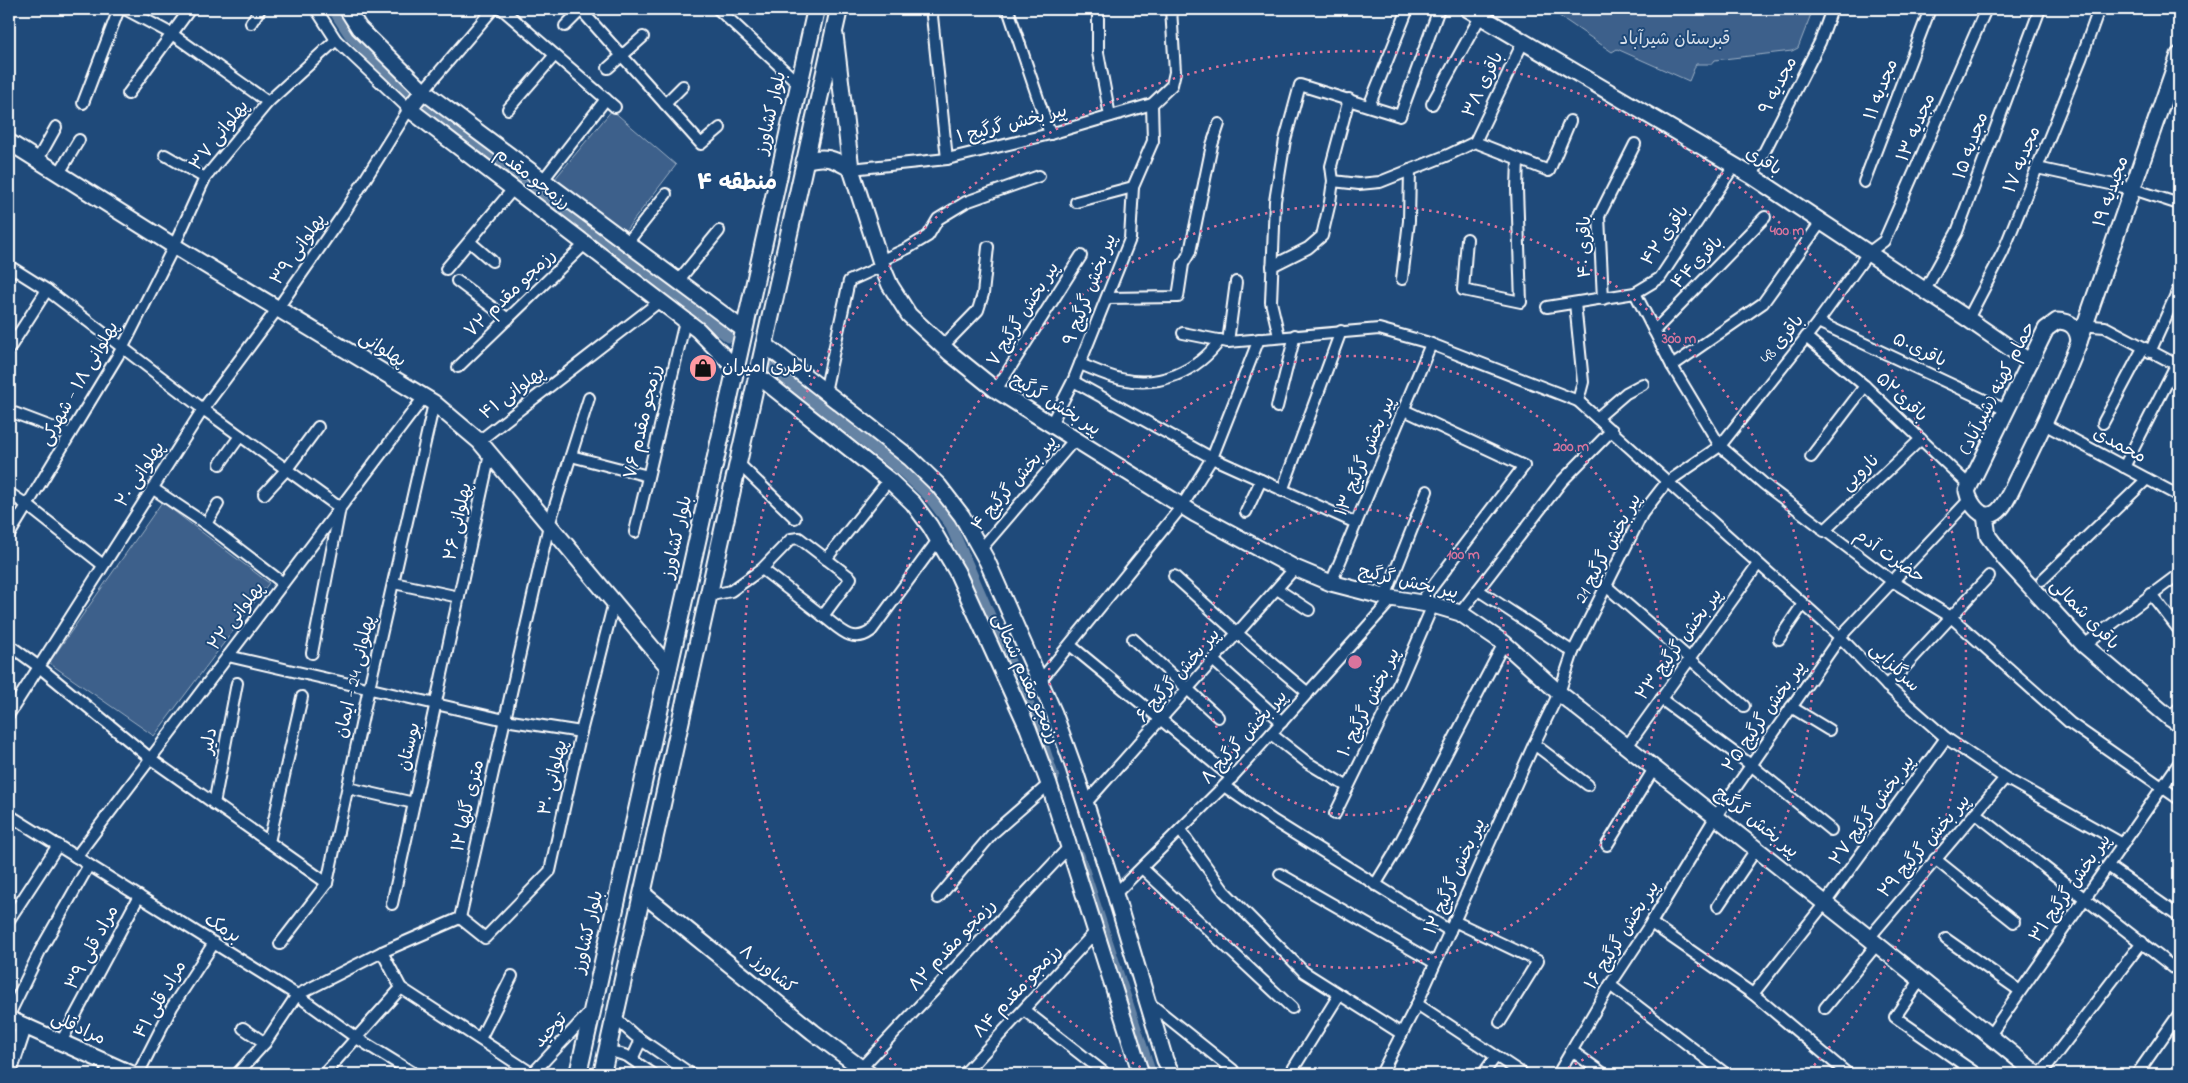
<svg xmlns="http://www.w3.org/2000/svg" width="2188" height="1083" viewBox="0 0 2188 1083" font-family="'Indie Flower','Playpen Sans Arabic',sans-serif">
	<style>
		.green { fill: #3c618b; stroke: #9eb0c5 }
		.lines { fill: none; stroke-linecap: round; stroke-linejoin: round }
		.canal { stroke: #6583a4; stroke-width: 11 }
		.street-casing { stroke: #fff; stroke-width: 14 }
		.secondary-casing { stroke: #fff; stroke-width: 19 }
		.primary-casing { stroke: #fff; stroke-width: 20 }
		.street { stroke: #1f4a7a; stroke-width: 10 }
		.secondary { stroke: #1f4a7a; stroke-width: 15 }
		.primary { stroke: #1f4a7a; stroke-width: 16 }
		.ring { fill: none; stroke: #da749d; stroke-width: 2.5; stroke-dasharray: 2.5 5 }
		.labels { text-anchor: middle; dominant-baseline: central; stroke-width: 4; stroke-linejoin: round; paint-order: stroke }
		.park-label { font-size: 18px; fill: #d8dfe8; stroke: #1f4a7a }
		.street-label { font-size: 18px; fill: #fff; stroke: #1f4a7a }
		.poi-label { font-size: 18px; fill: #fff; stroke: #1f4a7a; text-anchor: start }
		.district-label { font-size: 22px; font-weight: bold; fill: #fff; stroke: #1f4a7a }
		.centre { fill: #da749d; stroke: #1f4a7a; stroke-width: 2.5 }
		.ring-label { font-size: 15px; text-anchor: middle; font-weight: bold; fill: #da749d; stroke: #1f4a7a; stroke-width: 4; stroke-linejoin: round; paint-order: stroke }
	</style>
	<rect width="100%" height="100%" fill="#1f4a7a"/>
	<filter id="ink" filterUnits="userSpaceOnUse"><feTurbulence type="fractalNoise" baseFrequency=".02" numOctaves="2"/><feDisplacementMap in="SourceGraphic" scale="10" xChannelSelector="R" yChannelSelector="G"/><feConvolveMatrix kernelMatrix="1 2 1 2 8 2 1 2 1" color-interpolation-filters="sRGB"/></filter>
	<g filter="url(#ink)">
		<g class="green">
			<path d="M1549,9H1813L1798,48L1792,51L1715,60L1712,64H1696L1689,81L1617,49L1612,52Z"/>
			<path d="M612,110L676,165L623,234L554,180Z"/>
			<path d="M162,502L269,583L154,736L49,663Z"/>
		</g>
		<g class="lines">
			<g class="canal">
				<path d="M333,9L350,35L408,94"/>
				<path d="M424,108L729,337"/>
				<path d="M772,368L900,469L928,495L950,524L1034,717L1054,778"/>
				<path d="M1079,855L1151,1074"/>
			</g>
			<defs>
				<g id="street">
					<path d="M125,9L172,34L268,102"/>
					<path d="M502,9L615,107"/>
					<path d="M580,9L701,144L720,128"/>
					<path d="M718,9L799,84"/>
					<path d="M1008,9L1050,134"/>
					<path d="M1098,9V53L1110,116"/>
					<path d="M932,16L947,159"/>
					<path d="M251,23L260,9"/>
					<path d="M565,26L582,9"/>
					<path d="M608,68L643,37"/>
					<path d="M423,91L493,9"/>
					<path d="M128,94L190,9"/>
					<path d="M83,103L119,9"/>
					<path d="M665,104L683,86"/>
					<path d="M1432,104L1480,17"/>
					<path d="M1369,106L1408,9"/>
					<path d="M508,109L555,55"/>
					<path d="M1475,142L1523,42"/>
					<path d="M165,155L205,178"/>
					<path d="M37,161L56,127"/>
					<path d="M2037,168L2133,189L2179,204"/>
					<path d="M851,169L947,159L1050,134L1152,104L1172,85L1175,72L1171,9"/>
					<path d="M58,175L79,140"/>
					<path d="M1752,176L1820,42L1832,9"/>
					<path d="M543,180L606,99"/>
					<path d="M1333,181L1359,184L1380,182L1448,155L1475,142L1549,171L1570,121"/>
					<path d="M1864,182L1930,9"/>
					<path d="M1076,202L1133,187"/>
					<path d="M1467,239L1463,290L1521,302L1517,189L1518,159"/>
					<path d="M470,242L492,261"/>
					<path d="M627,243L666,194"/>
					<path d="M880,261L908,248L928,236L938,219L966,202L1039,176"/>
					<path d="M9,266L47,290L203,409L340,508L312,653"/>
					<path d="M1272,266L1308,248L1322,236L1330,202L1333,181L1331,166L1349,99"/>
					<path d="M446,269L513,189"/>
					<path d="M1402,279L1409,221L1410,170"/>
					<path d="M457,281L508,319"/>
					<path d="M678,281L719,231"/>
					<path d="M1925,290L1957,232L2040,9"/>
					<path d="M1635,293L1672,366L1720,446L1764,484L1892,581L1951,617L2070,723L2179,799"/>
					<path d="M1107,298L1178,297L1183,264L1190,252L1212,145L1219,124"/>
					<path d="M1603,299L1599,216L1635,144"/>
					<path d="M1575,303L1583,382L1578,401"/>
					<path d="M1547,307L1635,293L1660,278L1734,166"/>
					<path d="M1968,319L2003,252L2081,59L2099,9"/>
					<path d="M1818,322L2006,410"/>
					<path d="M2080,325L2105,327L2179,366"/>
					<path d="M1654,331L1765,217"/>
					<path d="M1183,333L1228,342L1379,329L1426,342L1578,401L1840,637L1887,686L1946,738L2005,778L2123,844"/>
					<path d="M1279,336L1271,302L1275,201L1285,140L1300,85L1400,116L1439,9"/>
					<path d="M1806,337L1865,386L1970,486"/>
					<path d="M1228,342L1236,282"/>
					<path d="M943,346L978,310L983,294L988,247"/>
					<path d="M9,349L47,290"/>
					<path d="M2150,352L2179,288"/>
					<path d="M1080,364C1093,369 1107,376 1121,379C1159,388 1197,372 1220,340"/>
					<path d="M1672,366L1763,303L1821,222"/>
					<path d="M458,367L585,244"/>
					<path d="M1073,381L1212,458L1356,523"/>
					<path d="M996,390L1081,256"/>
					<path d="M825,392L849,281L882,266"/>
					<path d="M1277,407L1295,335"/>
					<path d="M1404,410L1524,466L1420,603"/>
					<path d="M9,411L70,434"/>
					<path d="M1597,418L1626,393L1643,384"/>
					<path d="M2103,423L2143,348"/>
					<path d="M1051,424L1073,381L1130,239L1133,187L1153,141L1152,104"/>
					<path d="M2044,424L2179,496"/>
					<path d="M479,441L660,301"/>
					<path d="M571,456L648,476"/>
					<path d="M1811,457L1865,386"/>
					<path d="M737,462L795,518"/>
					<path d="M220,464L240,436"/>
					<path d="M2124,467L2176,365"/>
					<path d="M152,488L206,524L283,583"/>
					<path d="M1282,491L1341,331"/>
					<path d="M9,493L27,505L103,565"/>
					<path d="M264,494L287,469L318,427"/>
					<path d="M1246,512L1261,480"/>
					<path d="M206,524L218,504"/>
					<path d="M1824,531L1921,439"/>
					<path d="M635,532L685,321"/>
					<path d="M9,535L123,347L174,246L205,178L268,102L336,40"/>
					<path d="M981,549L1075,439"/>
					<path d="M826,559L889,480"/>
					<path d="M1174,576L1238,634L1308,693"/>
					<path d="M2042,580L2147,479"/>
					<path d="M394,583L459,597"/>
					<path d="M1331,583L1431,344"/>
					<path d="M1606,586L1744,706"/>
					<path d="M1277,589L1309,610"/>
					<path d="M1478,590L1573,652"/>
					<path d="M2151,594L2179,630"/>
					<path d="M707,596L731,591L762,569L791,539L799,538L851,578L823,616L762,569"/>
					<path d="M1385,597L1427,491"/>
					<path d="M1460,613L1562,481L1612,430"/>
					<path d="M823,616C839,628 852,645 871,631L938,540"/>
					<path d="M1133,639L1218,717"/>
					<path d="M1779,639L1803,604"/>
					<path d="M9,645L38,666L151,759L327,883"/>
					<path d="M1070,645L1232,778"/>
					<path d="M2084,645L2179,574"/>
					<path d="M228,656L505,720L581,732"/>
					<path d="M1214,661L1282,722"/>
					<path d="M1040,681L1182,506L1212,458L1259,339"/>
					<path d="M1887,686L1989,576"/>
					<path d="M1661,699L1751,765L1831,830"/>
					<path d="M1791,707L1829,730"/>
					<path d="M9,714L203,409L278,308L346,210L409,109L336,40L316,9"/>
					<path d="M2171,719L2179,708"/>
					<path d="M1271,734L1308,763L1348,787"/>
					<path d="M1534,744L1588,785"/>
					<path d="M1628,745L1758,564"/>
					<path d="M1224,786L1274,821L1450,931"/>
					<path d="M348,788L414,803"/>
					<path d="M214,804L237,683"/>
					<path d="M1085,804L1295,568"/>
					<path d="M1975,813L2179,972"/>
					<path d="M1335,814L1400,681L1433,605"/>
					<path d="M9,815L297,995L355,1037L415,1074"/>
					<path d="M1180,830L1224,891L1304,972L1402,1034"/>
					<path d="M269,842L302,697"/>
					<path d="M1607,845L1655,767"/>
					<path d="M76,857L424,397"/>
					<path d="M1935,859L2014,922"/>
					<path d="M2108,866L2179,916"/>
					<path d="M1142,868L1292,1008"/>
					<path d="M1280,874L1435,963"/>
					<path d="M1375,885L1394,854L1504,643"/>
					<path d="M1115,894L1224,786L1393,598"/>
					<path d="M938,898L994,832L1049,784"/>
					<path d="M392,904L490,454"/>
					<path d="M1718,906L1757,848"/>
					<path d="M460,918L485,938L550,871L581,732L614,602"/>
					<path d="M9,920L58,845"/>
					<path d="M1454,921L1538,961L1500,1022"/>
					<path d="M1651,923L1753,994L1848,1074"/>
					<path d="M1869,938L2005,778"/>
					<path d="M1946,939L2020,991"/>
					<path d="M280,944L327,883L369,688L434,403"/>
					<path d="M382,952L401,988L533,1074"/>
					<path d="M1921,979L1895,1017L1977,1074"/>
					<path d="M1610,985L1726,1074"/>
					<path d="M1753,994L1825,903L1946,738"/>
					<path d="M1148,1002L1233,1070"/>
					<path d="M1417,1004L1523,1074"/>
					<path d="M1825,1008L1877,944"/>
					<path d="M1024,1010L1106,1074"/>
					<path d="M9,1015L40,951L89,865"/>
					<path d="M615,1018L634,1035L691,1074"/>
					<path d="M243,1028L265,1043"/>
					<path d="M1990,1035L2179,763"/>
					<path d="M480,1039L512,976"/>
					<path d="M61,1042L139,896"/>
					<path d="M608,1050L627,1056L653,1074"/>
					<path d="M1572,1051L1604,1074"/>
					<path d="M632,1059L641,1040"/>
					<path d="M861,1068L1069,847"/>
					<path d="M105,1074L110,1064"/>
					<path d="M138,1074L172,1007L214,943"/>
					<path d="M237,1074L265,1043L297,995L382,952L460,918L549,525L589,398"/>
					<path d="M324,1074L401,988"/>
					<path d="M532,1074L590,1012"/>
					<path d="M964,1074L1096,931"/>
					<path d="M1290,1074L1339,995"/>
					<path d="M1381,1074L1417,1004L1534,744L1559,693L1573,652L1642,514L1666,483L1720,446L1818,322L1868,253L1884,241L1986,9"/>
					<path d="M1483,1074L1496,1056"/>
					<path d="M1558,1074L1610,985L1651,923L1716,816L1840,637L1969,500"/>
					<path d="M2041,1074L2142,942"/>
					<path d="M2137,1074L2179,1014"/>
				</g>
				<g id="secondary">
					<path d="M347,9L359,28L423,91L744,330"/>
					<path d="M1468,9L1752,176L1968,319L2030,362"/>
					<path d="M835,35L851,169L882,266L890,285L909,315L950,353L996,390L1195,514L1295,568L1331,583L1385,597L1433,605L1460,613L1504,643L1559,693L1869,938L2037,1074"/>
					<path d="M423,91L409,109L698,330L736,369"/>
					<path d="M9,142L174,246L434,403L479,441L669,668"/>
					<path d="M804,161C825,155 833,158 851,169"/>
					<path d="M2057,321C2071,321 2078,328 2079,342C2062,386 2042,429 2021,471C2014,483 2008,502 1998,511C1983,524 1970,504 1967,491L2046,329Z"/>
					<path d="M2079,342L2179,55"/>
					<path d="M764,344L910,458L939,486L962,516L987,561L1054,713L1074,768L1115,894L1165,1060L1172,1074"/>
					<path d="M757,375L889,480L913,503L930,526L957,572L1028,728L1049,784L1141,1074"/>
					<path d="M1985,515L1988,536L2006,560L2084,645L2171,719L2179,724"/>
					<path d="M643,894L813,1032L869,1074"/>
					<path d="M9,1019L132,1074"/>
					<path d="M9,1071L24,1026"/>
				</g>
				<g id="primary">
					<path d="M578,1074L816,9"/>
					<path d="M602,1074L839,9"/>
				</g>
			</defs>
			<use href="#street" class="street-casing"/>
			<use href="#secondary" class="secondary-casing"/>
			<use href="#primary" class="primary-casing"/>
			<use href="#street" class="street"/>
			<use href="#secondary" class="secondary"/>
			<use href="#primary" class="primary"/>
		</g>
	</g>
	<g class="ring">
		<circle cx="1355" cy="662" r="153"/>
		<circle cx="1355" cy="662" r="306"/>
		<path d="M1154 1074A458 458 0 1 1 1556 1074"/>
		<path d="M901 1071A611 611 0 1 1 1809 1071"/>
	</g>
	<defs>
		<symbol id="shop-disc" viewBox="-11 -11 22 22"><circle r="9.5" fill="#ff9aa2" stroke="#1f4a7a"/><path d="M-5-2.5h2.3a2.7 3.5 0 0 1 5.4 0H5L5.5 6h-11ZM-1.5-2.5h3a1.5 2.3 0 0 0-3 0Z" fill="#111"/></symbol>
	</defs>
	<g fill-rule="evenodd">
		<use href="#shop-disc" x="687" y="352" width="32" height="32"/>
	</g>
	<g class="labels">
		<g class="park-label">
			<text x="1675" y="40">قبرستان شیرآباد</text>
		</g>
		<g class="street-label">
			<text transform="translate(1484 85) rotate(-64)">باقری ۳۸</text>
			<text transform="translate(1779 86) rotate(-63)">مجدیه ۹</text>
			<text transform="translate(1882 90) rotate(-69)">مجدیه ۱۱</text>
			<text transform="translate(772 113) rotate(-77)">بلوار کشاورز</text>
			<text transform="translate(1012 125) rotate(-14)">پیر بخش گرگیج ۱</text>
			<text transform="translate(1917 128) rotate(-67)">مجدیه ۱۳</text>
			<text transform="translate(220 136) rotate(-52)">پهلوانی ۳۷</text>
			<text transform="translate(1972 146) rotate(-70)">مجدیه ۱۵</text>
			<text transform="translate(2023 160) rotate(-68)">مجدیه ۱۷</text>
			<text transform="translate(1763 162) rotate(32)">باقری</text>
			<text transform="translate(532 179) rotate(37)">رزمجو مقدم</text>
			<text transform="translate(2112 192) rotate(-71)">مجیدیه ۱۹</text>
			<text transform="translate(1666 236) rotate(-55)">باقری ۴۲</text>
			<text transform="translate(1586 247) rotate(-90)">باقری ۴۰</text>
			<text transform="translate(299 250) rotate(-55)">پهلوانی ۳۹</text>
			<text transform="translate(1698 263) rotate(-46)">باقری۴۴</text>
			<text transform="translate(1091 290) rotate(-69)">پیر بخش گرگیج ۹</text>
			<text transform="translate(511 294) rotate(-44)">رزمجو مقدم ۷۲</text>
			<text transform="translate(1024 315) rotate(-58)">پیر بخش گرگیج ۷</text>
			<text transform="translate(1783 340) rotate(-51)">باقری 48</text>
			<text transform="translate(382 350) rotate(32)">پهلوانی</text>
			<text transform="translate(1919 351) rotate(25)">باقری۵۰</text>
			<text transform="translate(80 384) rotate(-60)">پهلوانی ۱۸ - شهرکی</text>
			<text transform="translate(1998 389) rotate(-63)">حمام کهنه (شیرآباد)</text>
			<text transform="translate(513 394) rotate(-37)">پهلوانی ۴۱</text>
			<text transform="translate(1901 398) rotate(43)">باقری۵۲</text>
			<text transform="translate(1055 405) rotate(32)">پیر بخش گرگیج</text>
			<text transform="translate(644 422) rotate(-77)">رزمجو مقدم ۷۶</text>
			<text transform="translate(2119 446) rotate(28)">محمدی</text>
			<text transform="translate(1366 457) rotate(-67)">پیر بخش گرگیج ۱۳</text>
			<text transform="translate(1861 473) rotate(-43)">نارویی</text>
			<text transform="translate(141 475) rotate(-57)">پهلوانی ۲۰</text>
			<text transform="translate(1015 484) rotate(-49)">پیر بخش گرگیج ۴</text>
			<text transform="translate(459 522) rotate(-78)">پهلوانی ۲۶</text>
			<text transform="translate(678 537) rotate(-77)">بلوار کشاورز</text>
			<text transform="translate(1609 549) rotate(-62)">پیر بخش گرگیج 21</text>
			<text transform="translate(1889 557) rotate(35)">حضرت آدم</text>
			<text transform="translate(1408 583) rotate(13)">پیر بخش گرگیج</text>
			<text transform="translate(2084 615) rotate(46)">باقری شمالی</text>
			<text transform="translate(237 617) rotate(-53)">پهلوانی ۲۲</text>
			<text transform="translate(1680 645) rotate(-54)">پیر بخش گرگیج ۲۳</text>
			<text transform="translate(1894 668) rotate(44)">سرگلزایی</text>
			<text transform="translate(1179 676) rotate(-49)">پیر بخش گرگیج ۶</text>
			<text transform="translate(356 677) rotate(-77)">پهلوانی 24 - ایمان</text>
			<text transform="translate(1025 679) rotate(66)">رزمجو مقدم شمالی</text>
			<text transform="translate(1370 703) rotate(-64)">پیر بخش گرگیج ۱۰</text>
			<text transform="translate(1765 717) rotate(-55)">پیر بخش گرگیج ۲۵</text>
			<text transform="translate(1245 738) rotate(-48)">پیر بخش گرگیج ۸</text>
			<text transform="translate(210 741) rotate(-79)">دلیر</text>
			<text transform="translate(410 747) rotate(-77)">بوستان</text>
			<text transform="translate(554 778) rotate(-77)">پهلوانی ۳۰</text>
			<text transform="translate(469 806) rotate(-77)">۱۲ متری گلها</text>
			<text transform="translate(1873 811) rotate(-54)">پیر بخش گرگیج ۲۷</text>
			<text transform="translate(1756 823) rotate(39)">پیر بخش گرگیج</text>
			<text transform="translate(1925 847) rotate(-49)">پیر بخش گرگیج ۲۹</text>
			<text transform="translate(1456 877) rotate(-66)">پیر بخش گرگیج ۱۲</text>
			<text transform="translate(2071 889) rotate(-55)">پیر بخش گرگیج ۳۱</text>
			<text transform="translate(222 929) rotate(32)">برمک</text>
			<text transform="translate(589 932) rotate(-77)">بلوار کشاورز</text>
			<text transform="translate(1623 936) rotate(-58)">پیر بخش گرگیج ۱۶</text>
			<text transform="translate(953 946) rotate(-47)">رزمجو مقدم ۸۲</text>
			<text transform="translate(93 948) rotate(-62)">مراد قلی ۳۹</text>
			<text transform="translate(767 970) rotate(39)">کشاورز ۸</text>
			<text transform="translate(1018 992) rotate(-47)">رزمجو مقدم ۸۴</text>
			<text transform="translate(161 1000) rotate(-60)">مراد قلی ۴۱</text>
			<text transform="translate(78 1029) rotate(24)">مرادقلی</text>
			<text transform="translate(551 1031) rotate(-47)">توحید</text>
		</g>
		<g class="poi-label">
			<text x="722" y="368">باطری امیران</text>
		</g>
		<g class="district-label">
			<text x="737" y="184">منطقه ۴</text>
		</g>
	</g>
	<circle cx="1355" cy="662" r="8" class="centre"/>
	<g class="ring-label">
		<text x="1787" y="235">400 m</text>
		<text x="1679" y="343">300 m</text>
		<text x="1571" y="451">200 m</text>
		<text x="1463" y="559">100 m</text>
	</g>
	<rect width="2188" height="1083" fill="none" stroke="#1f4a7a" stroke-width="30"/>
	<rect x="15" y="15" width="2158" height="1053" fill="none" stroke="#fff" stroke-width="2" filter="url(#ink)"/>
</svg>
